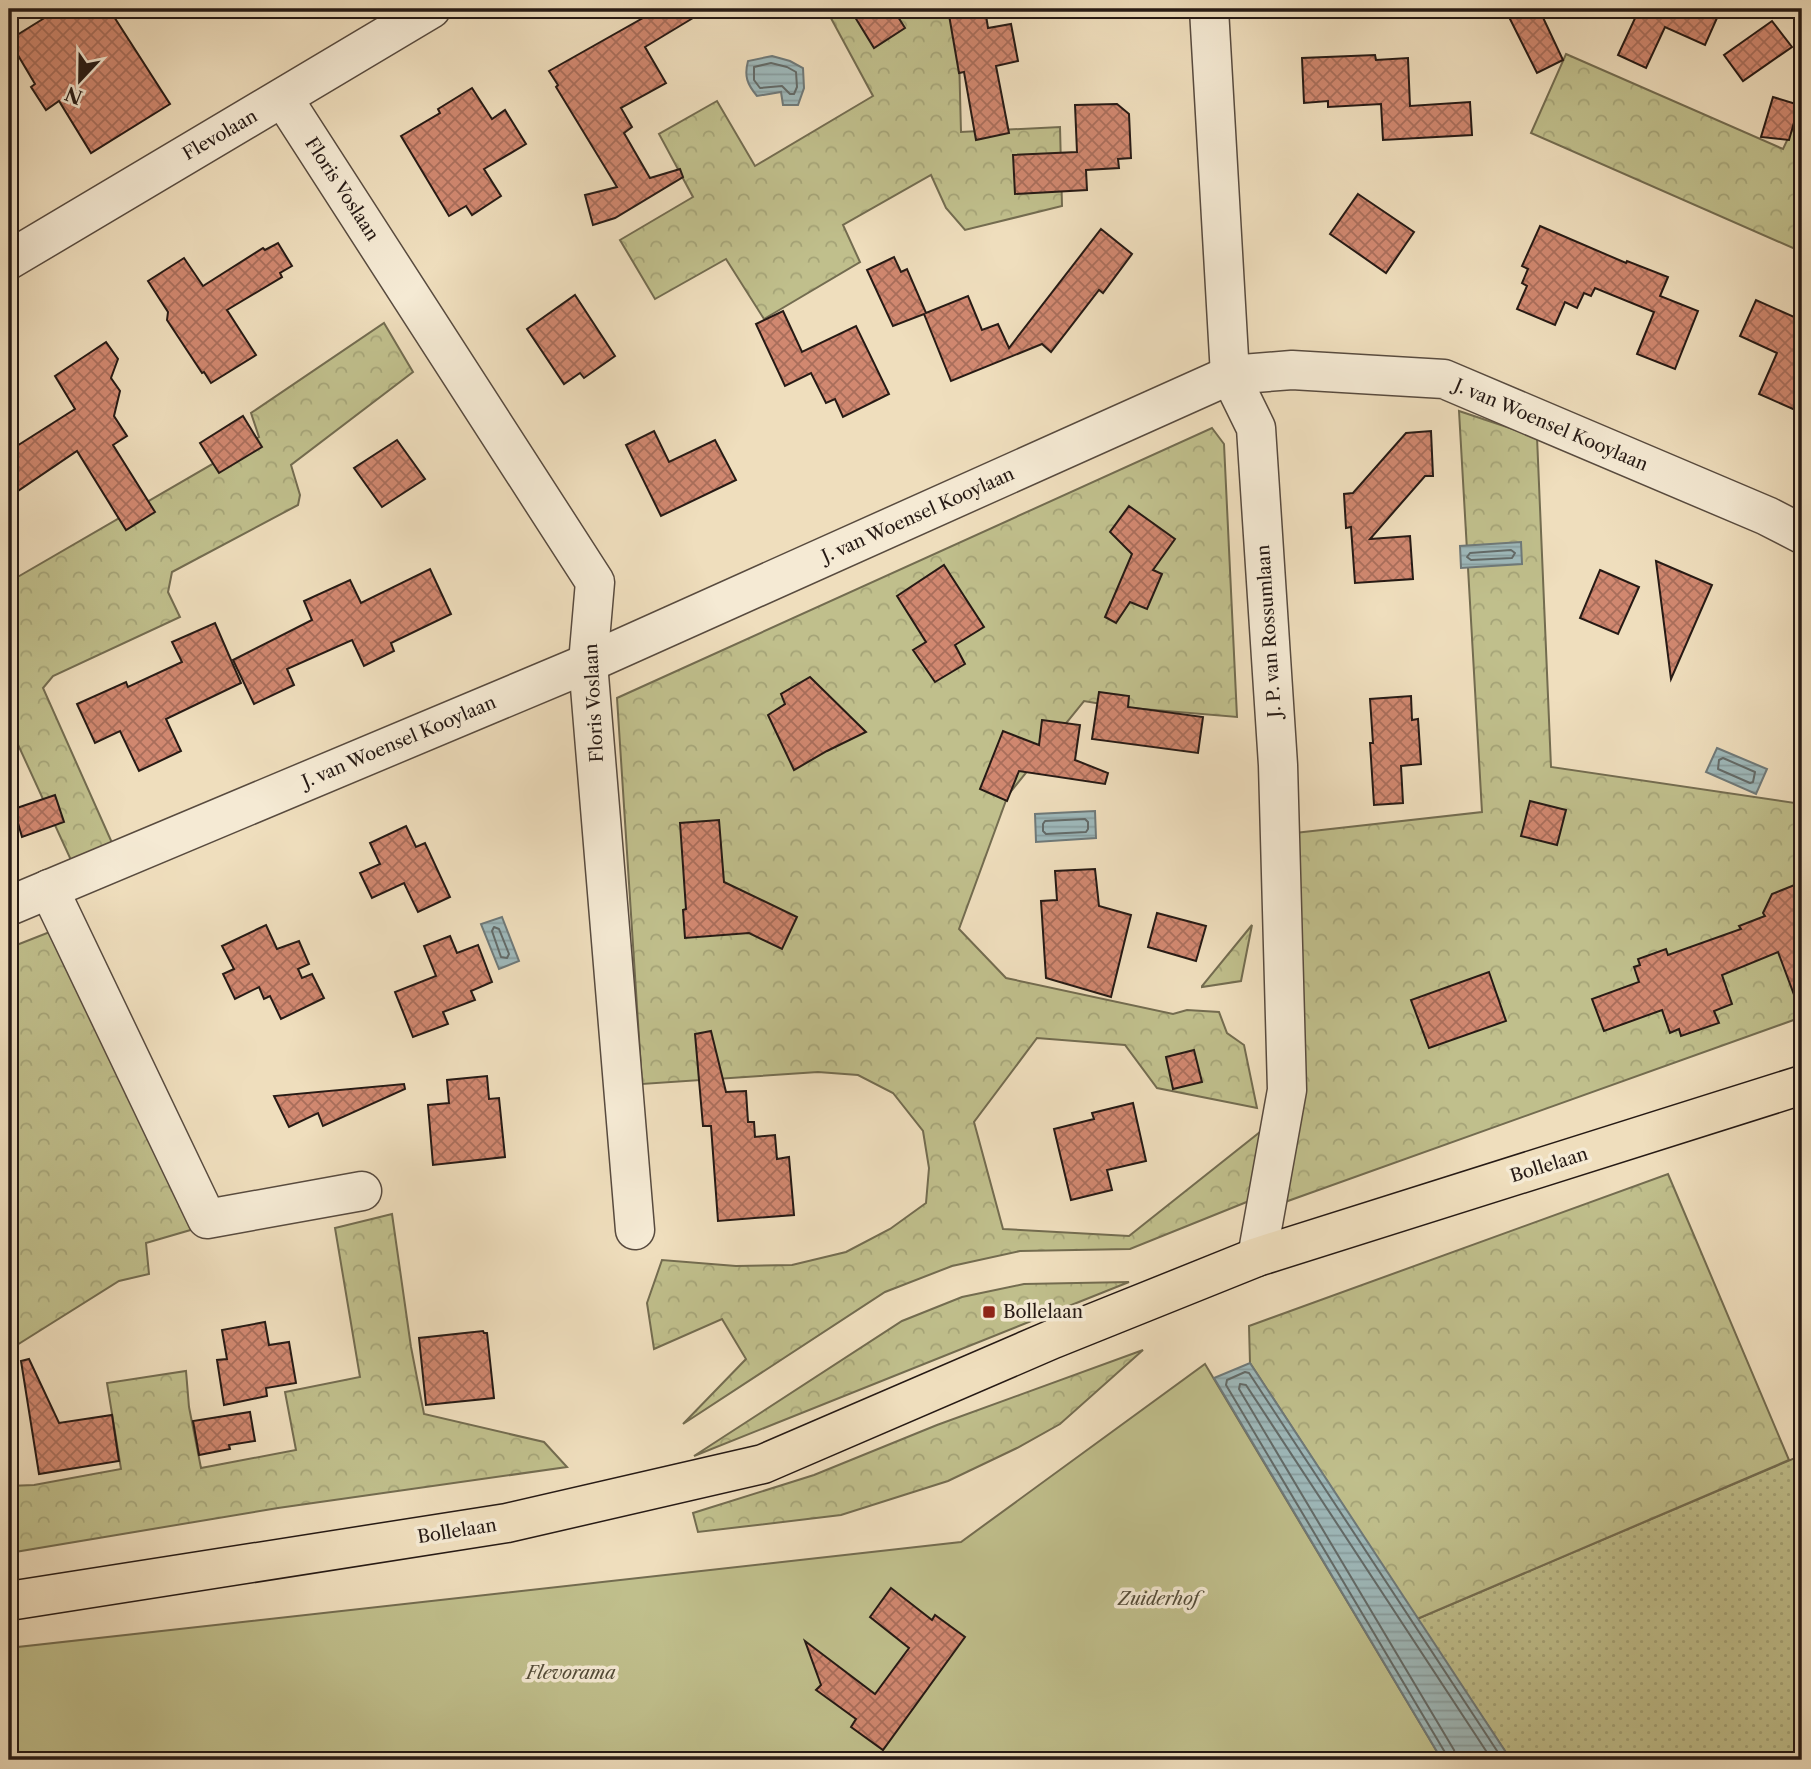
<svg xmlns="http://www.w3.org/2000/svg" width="1811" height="1769" viewBox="0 0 1811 1769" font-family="'Libre Caslon Text',serif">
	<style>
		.grass { fill: url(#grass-dots); stroke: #736c50; stroke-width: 2 }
		.forest { fill: url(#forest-crowns); stroke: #736c50; stroke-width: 2 }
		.park { fill: #c0bf8c; stroke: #736c50; stroke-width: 2 }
		.water { fill: url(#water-rules); stroke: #6e7979; stroke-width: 2 }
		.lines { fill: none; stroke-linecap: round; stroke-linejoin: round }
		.shore { stroke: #626a68; stroke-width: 2 }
		.building { fill: url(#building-cross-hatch); stroke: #261a15; stroke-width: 2 }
		.minor-casing { stroke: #584b3f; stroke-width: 41 }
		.major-casing { stroke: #261a15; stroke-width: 41 }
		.minor { stroke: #f5ead4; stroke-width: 38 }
		.major { stroke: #efdebd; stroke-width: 38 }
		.poi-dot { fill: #8f2418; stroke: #f5ead4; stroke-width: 2.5 }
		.labels { text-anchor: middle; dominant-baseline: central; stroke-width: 7; stroke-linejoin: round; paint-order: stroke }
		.street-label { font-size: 18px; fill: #261a15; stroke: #f5ead4 }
		.poi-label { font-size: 18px; fill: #261a15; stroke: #f5ead4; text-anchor: start }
		.park-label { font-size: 18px; font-style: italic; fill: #544c39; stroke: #f5ead4 }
	</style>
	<defs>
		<pattern id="grass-dots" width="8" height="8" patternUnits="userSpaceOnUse" patternTransform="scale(1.75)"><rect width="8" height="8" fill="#c0bf8c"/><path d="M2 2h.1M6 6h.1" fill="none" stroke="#a5a478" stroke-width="1.8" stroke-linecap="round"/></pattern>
		<pattern id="forest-crowns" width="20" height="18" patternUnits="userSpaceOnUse" patternTransform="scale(1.75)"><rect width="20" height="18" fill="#c0bf8c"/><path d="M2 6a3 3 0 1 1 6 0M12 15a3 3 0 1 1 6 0" fill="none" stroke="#a5a478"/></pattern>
		<pattern id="water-rules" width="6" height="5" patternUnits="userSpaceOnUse" patternTransform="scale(1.75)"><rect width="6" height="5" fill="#9eb9bb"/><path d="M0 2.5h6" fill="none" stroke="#889ea0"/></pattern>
		<pattern id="building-cross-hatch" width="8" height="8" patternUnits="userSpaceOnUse" patternTransform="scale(1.75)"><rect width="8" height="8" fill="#d18870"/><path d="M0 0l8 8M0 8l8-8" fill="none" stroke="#a96e5b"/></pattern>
	</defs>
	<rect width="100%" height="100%" fill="#efdebd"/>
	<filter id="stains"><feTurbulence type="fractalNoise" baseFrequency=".00286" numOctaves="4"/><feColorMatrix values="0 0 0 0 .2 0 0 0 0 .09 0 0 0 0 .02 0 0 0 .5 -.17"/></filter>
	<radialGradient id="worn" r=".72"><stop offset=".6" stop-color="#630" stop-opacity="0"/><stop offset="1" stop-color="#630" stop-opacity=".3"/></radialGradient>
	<path class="grass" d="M1802,1455V1760H1511L1417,1619Z"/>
	<g class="forest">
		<path d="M826,9H1023L958,17L961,132L1060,127L1062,206L965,230L946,208L931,175L843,225L860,262L764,319L726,259L655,299L620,240L693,197L659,134L717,101L755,166L873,96Z"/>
		<path d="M1566,54L1783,149L1802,109V252L1531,133Z"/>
		<path d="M384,323L413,372L291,465L300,495L298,505L172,572L168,592L180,617L53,676L43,688L117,854L76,871L9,725V582L259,437L251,413Z"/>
		<path d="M1459,411L1537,437L1551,767L1802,804V1017L1285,1202L1268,836L1482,812Z"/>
		<path d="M1212,428L1224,444L1237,717L1119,707L1084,701L1008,795L959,929L1006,978L1173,1014L1187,1010L1219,1012L1227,1033L1244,1045L1257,1108L1157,1088L1125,1045L1037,1038L974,1122L1003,1229L1129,1236L1260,1132L1264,1195L1130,1249L1020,1251L952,1266L885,1292L683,1424L746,1359L722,1319L654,1349L647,1303L662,1260L736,1266L792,1265L846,1252L890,1229L926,1203L929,1168L923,1131L893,1093L858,1075L818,1072L642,1084L617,698Z"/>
		<path d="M75,922L211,1224L146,1243L149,1274L119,1281L9,1350V948Z"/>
		<path d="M1252,925L1241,981L1202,987V986Z"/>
		<path d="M1668,1174L1789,1460L1417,1619L1250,1363L1249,1326Z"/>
		<path d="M392,1214L411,1347L424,1414L544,1442L567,1467L278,1508L9,1553V1486L34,1485L121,1469L107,1383L186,1371L189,1407L201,1468L296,1450L285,1392L360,1377L335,1228Z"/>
		<path d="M1129,1282L694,1456L902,1321L962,1297L1024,1284Z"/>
		<path d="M1143,1350L1060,1424L1017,1448L948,1481L841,1515L698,1532L693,1513L814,1475L937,1425Z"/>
	</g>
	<path class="park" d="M1205,1364L1442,1760H9V1648L961,1542Z"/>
	<g class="water">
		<path d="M772,56L790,61L803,68L804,88L798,105H783L781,92L757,96C747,84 744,76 748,61Z"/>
		<path d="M1521,542L1522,564L1461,568L1460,546Z"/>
		<path d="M1717,748L1767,769L1756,794L1706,772Z"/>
		<path d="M1095,811L1096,838L1036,842L1035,814Z"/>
		<path d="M502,917L519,961L499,969L481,924Z"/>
		<path d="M1250,1363L1511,1760H1442L1214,1378Z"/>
	</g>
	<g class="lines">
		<g class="shore">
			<path d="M771,63L787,67L796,72L797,87L794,94H790L782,86L760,88L754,80V67Z"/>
			<path d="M1511,550L1515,553L1512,558L1471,560L1467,557L1470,553Z"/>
			<path d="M1723,758L1755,772L1753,782L1750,783L1718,769L1719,760Z"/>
			<path d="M1085,819L1088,822V829L1086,832L1046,834L1043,831V824L1045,821Z"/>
			<path d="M494,927L499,929L509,954L507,958L501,957L492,931Z"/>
			<path d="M1447,1760L1446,1754L1226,1385L1227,1380L1245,1372L1249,1373L1503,1760"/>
			<path d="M1456,1760L1454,1750L1239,1389L1240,1384L1246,1385L1492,1760"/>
		</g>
	</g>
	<g class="building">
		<path d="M59,9H109L170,104L91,153L59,101L46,110L31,87L35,84L9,40Z"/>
		<path d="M659,9H688L693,18L645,47L666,83L621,108L632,127L624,133L650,178L680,169L683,177L615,218L593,225L585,195L617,187L556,87L558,85L549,71Z"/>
		<path d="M850,9H893L905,28L874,48Z"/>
		<path d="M985,9L988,28L1011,24L1018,61L996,66L1009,133L976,140L964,72L959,73L949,15Z"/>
		<path d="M1505,9H1539L1563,60L1537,73Z"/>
		<path d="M1626,9H1721L1705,45L1665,27L1646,68L1618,55L1637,14Z"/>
		<path d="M1772,21L1792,47L1743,81L1724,55Z"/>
		<path d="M1375,55L1376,60L1408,58L1410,106L1470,102L1472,135L1383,140L1381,104L1328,107V101L1304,103L1302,58Z"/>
		<path d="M472,88L492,119L505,110L526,144L484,169L501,196L472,215L466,206L449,216L401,136L440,113L438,109Z"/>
		<path d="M1773,97L1799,105L1789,140L1761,137Z"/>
		<path d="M1117,104L1129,114L1131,158L1118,159L1119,168L1086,170L1087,190L1015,194L1013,155L1077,152L1075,105Z"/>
		<path d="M1358,194L1414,232L1386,273L1330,234Z"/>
		<path d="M1540,226L1626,263L1627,261L1668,277L1660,296L1698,311L1675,369L1637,354L1654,312L1595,288L1591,296L1584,293L1577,308L1565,302L1555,325L1517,309L1527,286L1522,283L1528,269L1522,266Z"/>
		<path d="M1101,229L1132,254L1103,293L1099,290L1051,352L1042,344L951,381L924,314L893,326L867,270L894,257L901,272L907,269L926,313L968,296L982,330L998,324L1009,348Z"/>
		<path d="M278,243L292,266L280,273L282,277L227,310L256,355L211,383L204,372L202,373L167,320L168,312L148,281L184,258L203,286L263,248L265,250Z"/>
		<path d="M575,295L615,356L584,378L580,373L564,384L527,329Z"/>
		<path d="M1802,297V413L1759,394L1777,353L1740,336L1756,300L1794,317Z"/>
		<path d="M783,311L802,352L856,326L889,394L843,417L835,399L826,403L811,373L785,386L756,324Z"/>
		<path d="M106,342L118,359L111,378L120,391L114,416L127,436L113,445L155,512L126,530L77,451L9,497V451L75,409L55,376Z"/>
		<path d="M243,416L262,447L219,473L200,443Z"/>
		<path d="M654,431L669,462L715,440L736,480L661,516L626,445Z"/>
		<path d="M1431,431L1433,476H1425L1370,539L1410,536L1413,579L1355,583L1351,527L1346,528L1344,494L1353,493L1406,433Z"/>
		<path d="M397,440L425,479L382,507L354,468Z"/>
		<path d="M1129,506L1175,539L1153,570L1162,574L1147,609L1130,602L1116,623L1105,617L1132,554L1110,532Z"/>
		<path d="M1656,561L1712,585L1671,679Z"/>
		<path d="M944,565L984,627L955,645L965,664L935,682L913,650L926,642L897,596Z"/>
		<path d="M430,569L451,614L391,643L394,651L364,666L352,640L287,669L294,685L254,704L233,660L312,620L304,601L350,580L361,603Z"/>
		<path d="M1600,570L1639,587L1618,634L1580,618Z"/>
		<path d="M215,623L241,683L166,719L181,751L139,771L120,731L95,743L77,704L126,682L128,687L182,662L172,642Z"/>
		<path d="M810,677L866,732L827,751L794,770L768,715L785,704L781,694Z"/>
		<path d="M1099,692L1129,696L1128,707L1203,717L1198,753L1092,739Z"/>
		<path d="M1411,696L1412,720L1418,719L1421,764L1401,766L1403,803L1374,805L1370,743H1373L1370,699Z"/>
		<path d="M1042,720L1080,725L1075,760L1108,773L1105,784L1019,771L1007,801L980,789L1003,731L1039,745Z"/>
		<path d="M55,795L64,822L22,837L14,809Z"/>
		<path d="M1530,801L1566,810L1557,845L1521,836Z"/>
		<path d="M719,820L724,882L797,917L782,949L749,933L685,938L683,910L686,909L680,823Z"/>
		<path d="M406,826L416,847L425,843L450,897L418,912L404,883L372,898L360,873L380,864L370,843Z"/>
		<path d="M1095,869L1099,906L1131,915L1111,997L1046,978L1041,901L1057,900L1055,871Z"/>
		<path d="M1802,882V1008H1799L1778,952L1722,975L1732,1004L1714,1011L1719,1023L1681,1036L1679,1029L1670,1033L1662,1010L1604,1031L1592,999L1639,982L1634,967L1640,965L1638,959L1666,949L1668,955L1741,929L1739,926L1765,916L1763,913L1772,894Z"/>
		<path d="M1157,913L1206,926L1196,961L1148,947Z"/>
		<path d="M266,925L277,949L299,941L309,964L298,969L302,978L312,974L324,998L281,1019L270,996L264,999L259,987L235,999L223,974L234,969L222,946Z"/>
		<path d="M450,936L457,953L478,945L492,982L471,991L475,1000L443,1012L448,1024L413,1037L395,992L436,976L424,946Z"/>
		<path d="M1489,972L1506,1021L1429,1048L1411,1000Z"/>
		<path d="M711,1031L726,1092L746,1091L748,1122H754L755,1137L775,1135L777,1159L789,1157L794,1215L718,1221L711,1126H703L695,1034Z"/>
		<path d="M1194,1050L1202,1082L1173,1089L1166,1057Z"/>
		<path d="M487,1076L489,1099L499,1098L505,1157L433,1165L428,1105L449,1103L447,1080Z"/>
		<path d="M404,1084L405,1089L323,1126L318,1113L289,1127L274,1096Z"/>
		<path d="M1133,1103L1146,1161L1107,1170L1112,1190L1071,1200L1054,1129L1094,1119L1092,1113Z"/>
		<path d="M265,1322L269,1345L289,1342L296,1383L266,1388L267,1396L224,1405L217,1360L227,1359L222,1330Z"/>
		<path d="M483,1331L484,1333H487L494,1398L426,1405L419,1338Z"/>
		<path d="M29,1359L59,1423L112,1415L119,1461L39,1474L21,1361Z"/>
		<path d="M250,1412L255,1441L229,1445L230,1449L199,1455L193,1421Z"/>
		<path d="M891,1588L932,1620L935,1615L965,1637L883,1750L851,1727L856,1719L816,1690L821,1685L805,1641L875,1694L909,1648L870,1617Z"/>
	</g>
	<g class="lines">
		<defs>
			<g id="minor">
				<path d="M1209,9L1230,375L1256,428L1278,765L1287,1090L1257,1257"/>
				<path d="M283,98L595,582L588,663L635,1230"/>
				<path d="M9,260L431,9"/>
				<path d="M49,889L207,1219L362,1191"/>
				<path d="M9,906L588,663L1230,375L1292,370L1444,379L1767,516L1802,534"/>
			</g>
			<path id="major" d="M9,1601L507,1523L763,1464L1053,1339L1257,1257L1802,1085"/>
		</defs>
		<use href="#minor" class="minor-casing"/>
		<use href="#major" class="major-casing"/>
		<use href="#minor" class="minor"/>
		<use href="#major" class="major"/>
	</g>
	<rect class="poi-dot" x="982" y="1305" width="14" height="14" rx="3.5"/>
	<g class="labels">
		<g class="street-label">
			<text transform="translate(220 135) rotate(-30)">Flevolaan</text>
			<text transform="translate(342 189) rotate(57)">Floris Voslaan</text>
			<text transform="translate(1551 425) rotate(23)">J. van Woensel Kooylaan</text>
			<text transform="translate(918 515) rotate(-24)">J. van Woensel Kooylaan</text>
			<text transform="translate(1269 631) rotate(-94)">J. P. van Rossumlaan</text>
			<text transform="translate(594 703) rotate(-93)">Floris Voslaan</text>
			<text transform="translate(399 742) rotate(-23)">J. van Woensel Kooylaan</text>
			<text transform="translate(1549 1165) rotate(-17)">Bollelaan</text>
			<text transform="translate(457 1531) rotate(-9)">Bollelaan</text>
		</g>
		<g class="poi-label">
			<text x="1003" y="1312">Bollelaan</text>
		</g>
		<g class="park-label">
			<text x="1158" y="1599">Zuiderhof</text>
			<text x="571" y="1673">Flevorama</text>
		</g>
	</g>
	<rect width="1811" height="1769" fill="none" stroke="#efdebd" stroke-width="35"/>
	<rect x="10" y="10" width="1790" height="1748" fill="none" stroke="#261a15" stroke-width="3.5"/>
	<rect x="18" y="18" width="1776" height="1734" fill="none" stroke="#261a15" stroke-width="2"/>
	<g transform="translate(80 80) rotate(202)" stroke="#f5ead4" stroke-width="5" paint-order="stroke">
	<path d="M0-5L12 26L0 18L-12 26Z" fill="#261a15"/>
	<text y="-10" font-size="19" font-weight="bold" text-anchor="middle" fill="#261a15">N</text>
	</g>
	<rect width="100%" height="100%" filter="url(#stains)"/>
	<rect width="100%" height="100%" fill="url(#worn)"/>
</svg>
